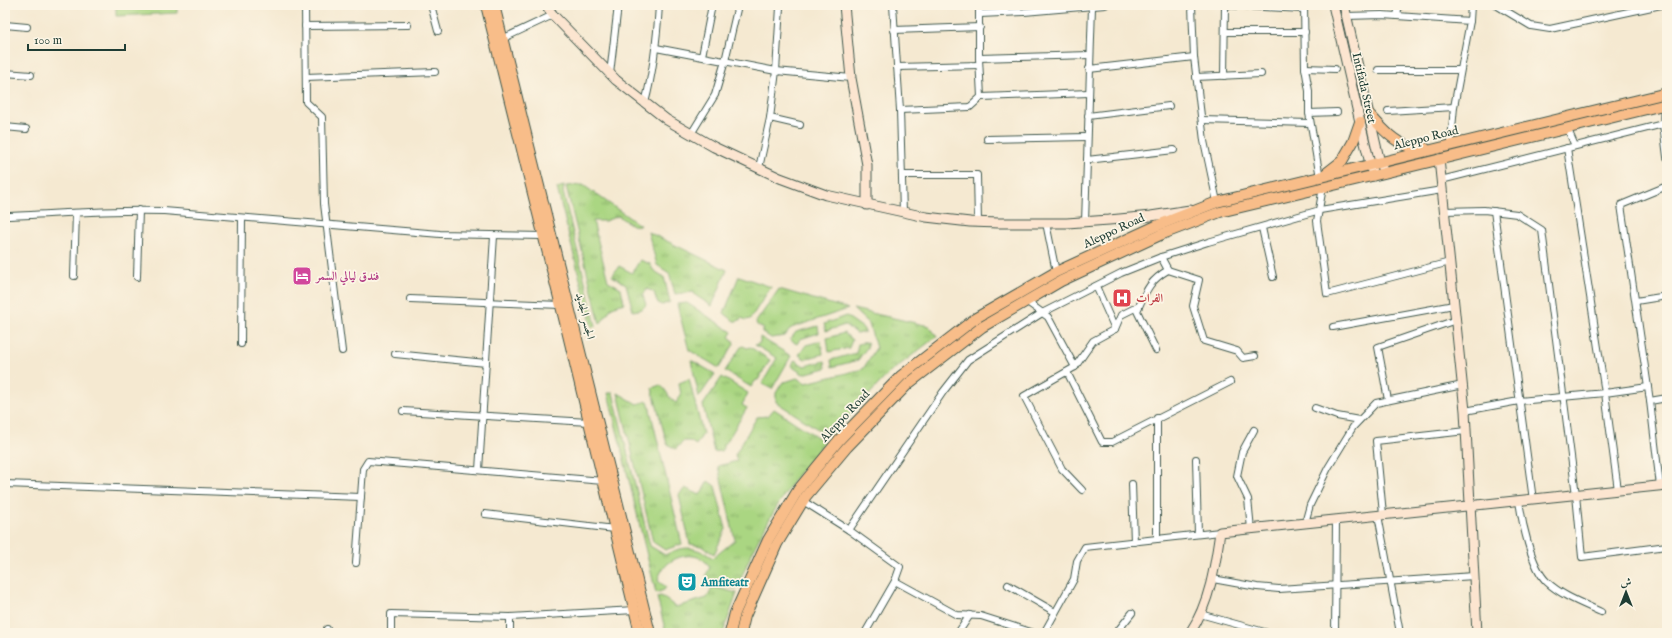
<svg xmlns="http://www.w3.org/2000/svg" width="1672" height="638" viewBox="0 0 1672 638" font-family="'IM FELL English',Amiri,serif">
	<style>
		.grass { fill: url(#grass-tufts); stroke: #648a5b }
		.garden { fill: #aad682; stroke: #648a5b }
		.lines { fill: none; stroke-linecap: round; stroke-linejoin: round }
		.street-casing { stroke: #3f574c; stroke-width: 8 }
		.secondary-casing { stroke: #3f574c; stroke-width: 11 }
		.primary-casing { stroke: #3f574c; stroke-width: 12 }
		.street { stroke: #fff; stroke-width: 6 }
		.secondary { stroke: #fce5d0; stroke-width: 9 }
		.primary { stroke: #f8bd89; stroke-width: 10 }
		.labels { text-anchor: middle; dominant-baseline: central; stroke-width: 3.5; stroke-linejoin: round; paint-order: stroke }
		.street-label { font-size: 12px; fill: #1f3d34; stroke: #fcf5e5 }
		.hotel-label { font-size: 12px; font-weight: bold; fill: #b23c85; stroke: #fcf5e5; text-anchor: start }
		.health-label { font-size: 12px; font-weight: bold; fill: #be3a42; stroke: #fcf5e5; text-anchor: start }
		.culture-label { font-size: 12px; font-weight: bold; fill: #0d838f; stroke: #fcf5e5; text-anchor: start }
	</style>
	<defs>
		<pattern id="grass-tufts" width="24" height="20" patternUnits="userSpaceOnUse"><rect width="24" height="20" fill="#aad682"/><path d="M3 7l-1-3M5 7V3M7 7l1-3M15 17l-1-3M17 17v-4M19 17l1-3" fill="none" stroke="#8aaf6b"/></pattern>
	</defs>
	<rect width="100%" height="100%" fill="#fcf5e5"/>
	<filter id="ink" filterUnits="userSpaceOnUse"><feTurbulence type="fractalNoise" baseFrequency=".025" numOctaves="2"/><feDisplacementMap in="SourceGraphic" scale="8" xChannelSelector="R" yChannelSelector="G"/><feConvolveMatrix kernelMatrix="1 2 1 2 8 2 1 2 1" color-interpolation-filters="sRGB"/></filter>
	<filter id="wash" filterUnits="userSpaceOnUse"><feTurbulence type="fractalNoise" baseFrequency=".012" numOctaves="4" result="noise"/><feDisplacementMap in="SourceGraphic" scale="16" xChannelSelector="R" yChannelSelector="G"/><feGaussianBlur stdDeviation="0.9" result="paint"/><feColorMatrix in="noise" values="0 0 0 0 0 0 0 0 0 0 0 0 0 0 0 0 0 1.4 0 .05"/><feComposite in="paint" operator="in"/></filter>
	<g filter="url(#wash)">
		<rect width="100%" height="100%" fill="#f5e9d1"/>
		<g class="grass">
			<path d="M583,185L641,226L632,225L618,216L605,221H593L608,281L621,288L624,303L612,307L600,324L566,186Z"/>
			<path d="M564,186L563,192L596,326L592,327L557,188Z"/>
			<path d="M648,232L727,270L712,306L695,295L694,292L675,294L669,273L657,265Z"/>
			<path d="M640,260L650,264L653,270L664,277L670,302L662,305L657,302L654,292L647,289L643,295L646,305L642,309L633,311L626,284L612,276L619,266L632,273Z"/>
			<path d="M739,276L771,287L750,319L746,320L742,318L738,321H734L724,313Z"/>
			<path d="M779,289L848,309L791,328L785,336L771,338L762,332L764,329L757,325L756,322Z"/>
			<path d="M687,303L732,332L729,337L733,340L734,344L719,368L689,350L677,304Z"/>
			<path d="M853,309L929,326L937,336L888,374L830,437L776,402V393L782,383L797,378L806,383L863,369L876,348L869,324Z"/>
			<path d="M846,316L863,328L865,332L857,334L845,325L826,331L824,324Z"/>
			<path d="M818,326L819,333L800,339L797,344L790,340L796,332Z"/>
			<path d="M844,333L852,340L849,348L829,352L827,338Z"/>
			<path d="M760,337L791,356L772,389L762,384L777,358L755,345L760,343Z"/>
			<path d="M821,341L823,354L805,359L799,355L806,345Z"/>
			<path d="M867,342L868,346L858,360L832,367L831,360L856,353L858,344Z"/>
			<path d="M743,346L747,348L750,347L770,360L758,380H756L751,387L725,371L741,347Z"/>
			<path d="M691,360L715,374L699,397Z"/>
			<path d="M795,360L804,366L825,361L826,368L803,374L791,366Z"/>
			<path d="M722,377L748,393L742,405L747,408L721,451L714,452L703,405Z"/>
			<path d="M689,379L703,434L696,445L690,441H683L676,449L667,444L652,388L660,385C668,391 668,398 676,403L681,395L679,383Z"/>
			<path d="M608,393H613L650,546L665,555C684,545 695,546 713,558L735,540L718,466L737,461L735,455L757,417L768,416L774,409L825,442C815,455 803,467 794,480C771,514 751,550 737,589L714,584L706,575L710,567C696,545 661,558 658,581L666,587L664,590L656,593Z"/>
			<path d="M618,393L637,404L648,401L682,544L665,550L653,542Z"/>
			<path d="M708,481L715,486L726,529L714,554L701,546L690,544L679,495L685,488L700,495Z"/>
			<path d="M713,587L737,593L723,633H666L657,597L661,596L676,607L707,598Z"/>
		</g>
		<path class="garden" d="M116,5H177V13L116,16Z"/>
	</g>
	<g filter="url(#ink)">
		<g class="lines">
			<defs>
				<g id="street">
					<path d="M305,5L306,102L322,117L324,204L342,351"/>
					<path d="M431,5L438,31"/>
					<path d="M893,5L900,110L903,213"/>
					<path d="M1192,5L1194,57L1204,141L1217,202"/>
					<path d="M1226,5L1303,9"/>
					<path d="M1304,5L1305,68L1309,91V113L1320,178"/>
					<path d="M1496,5L1531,26L1550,29L1661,5"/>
					<path d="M980,14L1024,12L1105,5"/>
					<path d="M1346,16L1382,15L1470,21L1471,5"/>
					<path d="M1397,16L1399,5"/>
					<path d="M5,25L27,27"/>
					<path d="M305,26L408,25"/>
					<path d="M894,30L980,27"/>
					<path d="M1225,32H1305"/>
					<path d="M502,39L553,15"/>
					<path d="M656,48L776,71L851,78"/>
					<path d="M702,56L712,5"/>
					<path d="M979,58L1090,55"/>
					<path d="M897,67L979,65"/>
					<path d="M1305,68L1335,69"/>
					<path d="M1089,69L1194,57"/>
					<path d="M1378,70H1460"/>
					<path d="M5,73L31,75"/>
					<path d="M610,74L618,5"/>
					<path d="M1224,76L1225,5"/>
					<path d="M306,77L435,72"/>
					<path d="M1196,77L1261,74"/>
					<path d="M981,97L1089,93"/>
					<path d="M645,103C654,69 657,39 659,5"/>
					<path d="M1664,104L1663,124L1667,157"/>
					<path d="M900,110L970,107L981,97L979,58V5"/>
					<path d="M1388,111L1454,107"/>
					<path d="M1309,113L1337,112"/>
					<path d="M1088,116L1169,106"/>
					<path d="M770,118L800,125"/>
					<path d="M1202,120L1310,123"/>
					<path d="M5,127L26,129"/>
					<path d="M1563,129L1569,132L1575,146"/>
					<path d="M691,134L715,95L725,61L738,5"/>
					<path d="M987,139L1087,137"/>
					<path d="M1452,145L1451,140L1454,107L1470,21"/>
					<path d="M1567,148L1605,393L1618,490"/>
					<path d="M1087,160L1174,150"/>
					<path d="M759,168L770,118L776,71L780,7"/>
					<path d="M903,175H977L978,222"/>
					<path d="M1441,180L1667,123"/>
					<path d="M1323,187L1317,221L1327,294L1450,262"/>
					<path d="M1444,211L1484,210L1517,214L1542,230L1576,495L1582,557L1667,546"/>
					<path d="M1494,211L1533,500"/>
					<path d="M5,216C58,214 111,209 164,211L440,234L543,236"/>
					<path d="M1085,222L1092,7"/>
					<path d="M1046,223L1056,272"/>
					<path d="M1262,228L1273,277"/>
					<path d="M1168,270L1199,280L1193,306L1204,341L1237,351L1243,358L1255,356"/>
					<path d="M74,276L76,213"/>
					<path d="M137,277L139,210"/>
					<path d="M1096,286L1115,329L1121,315L1139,306"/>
					<path d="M410,299L561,305"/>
					<path d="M1026,301L1048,317L1075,367L1024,396L1062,469L1082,490"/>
					<path d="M1636,301L1667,296"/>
					<path d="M1333,327L1454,305"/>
					<path d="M241,344L242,218"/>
					<path d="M1156,350L1137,311C1146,291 1149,281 1168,270L1161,257"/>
					<path d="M395,354L486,363"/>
					<path d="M1075,367L1093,341L1115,329"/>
					<path d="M1067,372L1102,442H1112L1230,382"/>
					<path d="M1388,400L1378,347L1456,320"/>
					<path d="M1650,401L1667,398"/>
					<path d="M1315,408L1337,416L1359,420"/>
					<path d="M403,411L589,422"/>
					<path d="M1465,411L1519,401L1605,393L1648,387"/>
					<path d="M1196,459L1198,534"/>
					<path d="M479,470L494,236"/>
					<path d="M5,484L361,497"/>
					<path d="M1132,484L1134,542"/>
					<path d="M1660,486L1650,401L1621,205L1667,186"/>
					<path d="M803,501L849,530L900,567L895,581L865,633"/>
					<path d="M1519,501C1522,522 1531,567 1547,582C1562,596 1582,603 1601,612"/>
					<path d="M485,514L615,529"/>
					<path d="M1383,514L1376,441L1466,431"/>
					<path d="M1378,515L1400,633"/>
					<path d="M1305,523L1310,505L1328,468L1353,427L1376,403L1463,385"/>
					<path d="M1251,529L1248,499L1237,476L1242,452L1254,430"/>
					<path d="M849,530L943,392L968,360L1042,313L1121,273L1161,257L1208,242L1320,210L1442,190"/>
					<path d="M1157,539V418"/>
					<path d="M356,563L363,469L368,461L603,481"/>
					<path d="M1213,579L1257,587L1279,589L1474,576"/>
					<path d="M895,581L957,615L981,616L1034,633"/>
					<path d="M1008,585L1055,612"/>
					<path d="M1200,614L1268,633"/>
					<path d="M327,629L328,633"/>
					<path d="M391,633V614L510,617L635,610"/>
					<path d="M510,633V617"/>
					<path d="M958,633L970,615"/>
					<path d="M1044,633L1074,579L1077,561L1085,547L1220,532"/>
					<path d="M1116,633L1132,613"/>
					<path d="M1335,633L1336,519"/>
				</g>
				<g id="secondary">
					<path d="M546,5L553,15L616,80L667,120L714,147L780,178L826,195L926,217L970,222L999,223H1067L1109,220L1151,216L1190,210"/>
					<path d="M844,5L851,78L867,165V205"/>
					<path d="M1333,5L1360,122L1373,176"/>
					<path d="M1344,5L1380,163L1384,173"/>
					<path d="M1439,159L1465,411L1477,633"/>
					<path d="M1190,633C1210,602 1215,567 1220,532L1667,485"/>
				</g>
				<g id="primary">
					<path d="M486,5L564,318L640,633"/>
					<path d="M494,5L650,633"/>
					<path d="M1369,114C1380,126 1393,142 1410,147C1414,149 1421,148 1425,148"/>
					<path d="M1324,175L1342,161L1353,142L1360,122"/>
					<path d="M730,633L735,613L768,540L798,490L839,440L901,376L976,318L1056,272L1156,226L1217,202L1667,93"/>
					<path d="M741,633L745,616L777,544L806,496L847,447L908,384L982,327L1061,281L1160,235L1220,212L1384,173L1667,104"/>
				</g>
			</defs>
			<use href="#street" class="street-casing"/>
			<use href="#secondary" class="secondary-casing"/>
			<use href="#primary" class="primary-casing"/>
			<use href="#street" class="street"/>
			<use href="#secondary" class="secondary"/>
			<use href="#primary" class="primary"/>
		</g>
	</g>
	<defs>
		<symbol id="hotel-square" viewBox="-11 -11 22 22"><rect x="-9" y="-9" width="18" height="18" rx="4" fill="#d1479c" stroke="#fcf5e5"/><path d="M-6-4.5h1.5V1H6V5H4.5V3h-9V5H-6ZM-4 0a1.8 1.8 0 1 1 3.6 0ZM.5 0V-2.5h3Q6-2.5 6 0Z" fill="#fff"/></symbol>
		<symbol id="hospital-square" viewBox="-11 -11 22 22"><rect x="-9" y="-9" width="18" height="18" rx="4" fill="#e0444e" stroke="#fcf5e5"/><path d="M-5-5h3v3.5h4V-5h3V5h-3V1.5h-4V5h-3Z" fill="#fff"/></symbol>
		<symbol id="theatre-square" viewBox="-11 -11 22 22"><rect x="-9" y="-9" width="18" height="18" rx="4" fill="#0f9aa8" stroke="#fcf5e5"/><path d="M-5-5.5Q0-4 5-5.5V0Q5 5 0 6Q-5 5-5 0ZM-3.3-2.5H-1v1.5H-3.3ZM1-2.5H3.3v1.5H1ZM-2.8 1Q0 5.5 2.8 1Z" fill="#fff"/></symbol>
	</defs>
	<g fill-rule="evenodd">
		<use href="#hotel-square" x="291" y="265" width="22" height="22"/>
		<use href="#hospital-square" x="1111" y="287" width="22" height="22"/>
		<use href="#theatre-square" x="676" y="571" width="22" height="22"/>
	</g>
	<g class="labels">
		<g class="street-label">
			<text transform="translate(1364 88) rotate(77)">Intifada Street</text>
			<text transform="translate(1426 138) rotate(-14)">Aleppo Road</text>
			<text transform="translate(1114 231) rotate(-25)">Aleppo Road</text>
			<text transform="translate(585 316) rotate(76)">الجسر الجديد</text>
			<text transform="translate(845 416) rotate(-47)">Aleppo Road</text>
		</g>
		<g class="hotel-label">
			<text x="316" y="276">فندق ليالي السمر</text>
		</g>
		<g class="health-label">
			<text x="1136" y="298">الفرات</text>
		</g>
		<g class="culture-label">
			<text x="701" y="582">Amfiteatr</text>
		</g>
	</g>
	<rect width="1672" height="638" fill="none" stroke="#fcf5e5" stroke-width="20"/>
	<g transform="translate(1626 592)" stroke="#fcf5e5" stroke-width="3" paint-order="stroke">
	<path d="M0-3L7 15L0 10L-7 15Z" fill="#1f3d34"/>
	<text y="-6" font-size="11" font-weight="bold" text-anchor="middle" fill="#1f3d34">ش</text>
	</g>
	<path d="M28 44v6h97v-6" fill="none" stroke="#1f3d34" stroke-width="2"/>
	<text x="34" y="44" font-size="12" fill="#1f3d34" stroke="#fcf5e5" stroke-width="3" paint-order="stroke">100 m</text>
</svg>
